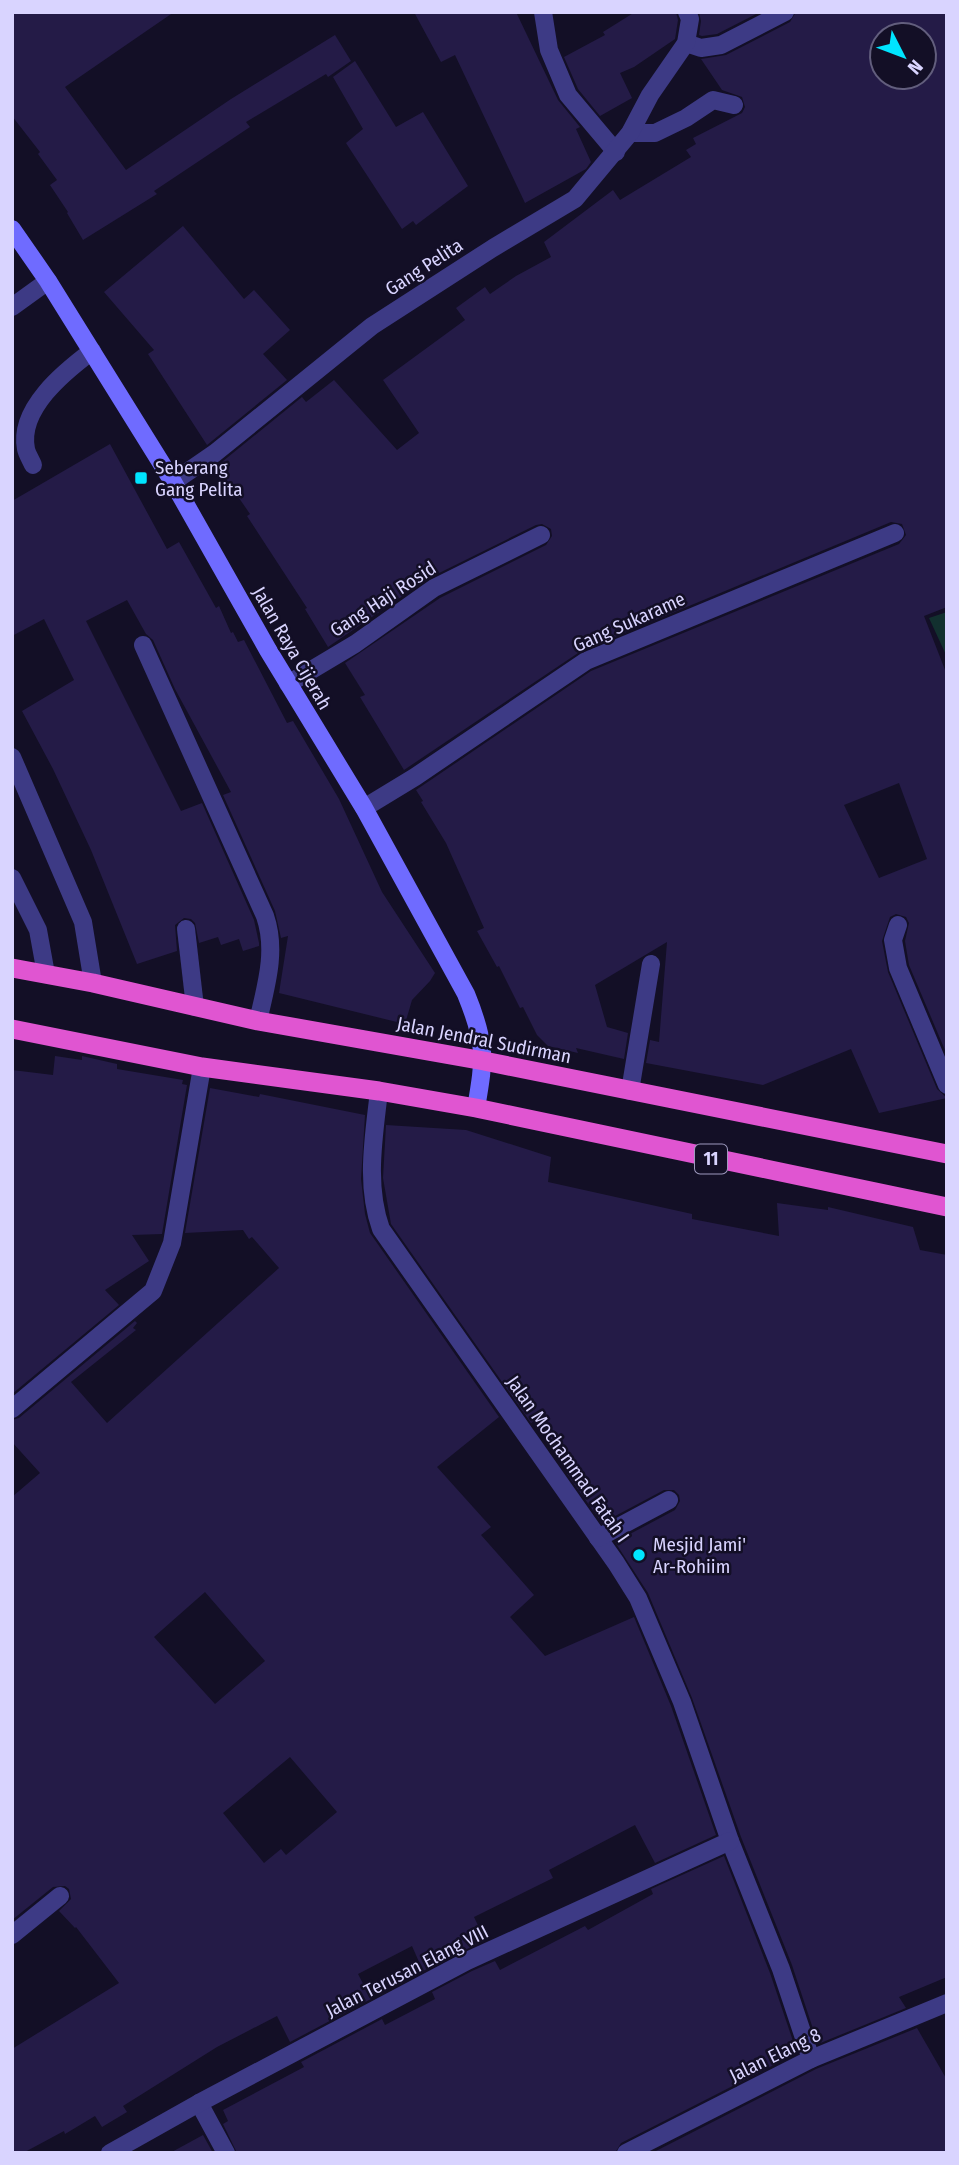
<svg xmlns="http://www.w3.org/2000/svg" width="959" height="2165" viewBox="0 0 959 2165" font-family="'Fira Sans Condensed',sans-serif">
	<style>
		.green { fill: #12302f }
		.building { fill: #241b47; fill-rule: evenodd }
		.lines { fill: none; stroke-linecap: round; stroke-linejoin: round }
		.service { stroke: #3d3a85; stroke-width: 18 }
		.minor { stroke: #3d3a85; stroke-width: 18 }
		.secondary { stroke: #6f6bff; stroke-width: 18 }
		.trunk { stroke: #e055d1; stroke-width: 19 }
		.poi-dot { fill: #00e5ff; stroke: #130f26; stroke-width: 2.5 }
		.labels { text-anchor: middle; dominant-baseline: central; stroke-width: 5; stroke-linejoin: round; paint-order: stroke }
		.shield { fill: #130f26; stroke: #9e99be; stroke-width: 2 }
		.shield-label { font-size: 18px; font-weight: bold; fill: #d9d4ff }
		.street-label { font-size: 19px; fill: #d9d4ff; stroke: #130f26 }
		.poi-label { font-size: 19px; fill: #d9d4ff; stroke: #130f26; text-anchor: start }
	</style>
	<rect width="100%" height="100%" fill="#130f26"/>
	<path class="green" d="M947,612V657L929,618Z"/>
	<g class="building">
		<path d="M12,12H174L65,87L126,170L231,99L335,35L351,61L328,77L326,74L246,122L250,127L154,191L157,194L83,240L67,213L68,212L50,185L57,180L38,154L40,152L12,116Z"/>
		<path d="M414,12H516L558,100L580,127L576,129L591,162L586,169L525,203L455,55L441,62Z"/>
		<path d="M635,12H676L678,20L675,39L634,67L620,73L632,98L600,116L578,89L564,57L605,35L603,32Z"/>
		<path d="M699,12H760L717,34L702,36L699,35L701,21Z"/>
		<path d="M796,12H947V607L924,616L947,675V1055L909,965L905,941L909,923L906,917L896,914L890,917L882,941L888,972L937,1089L947,1098L879,1113L851,1049L763,1085L646,1063L650,1040L659,1042L667,942L595,985L607,1027L628,1033L624,1059L576,1048L578,1053L548,1046L537,1035L523,1007L520,1008L499,966L497,967L477,931L484,928L446,843L421,802L423,801L416,790L591,671L899,544L906,535L902,524L891,522L581,651L404,770L360,697L365,695L345,663L440,598L546,545L552,536L551,529L542,524L536,525L429,578L328,647L305,609L307,608L247,516L250,514L217,466L302,397L306,402L334,380L397,450L419,433L383,380L465,320L456,308L485,287L490,294L516,276L551,257L544,242L613,190L620,200L691,157L686,150L696,144L693,138L742,113L745,107L742,97L722,90L701,59L726,55L790,22ZM882,35H924V77H882ZM899,783L927,859L879,878L844,805Z"/>
		<path d="M355,61L396,127L423,112L468,186L416,225L413,221L402,229L346,143L363,129L333,77Z"/>
		<path d="M183,226L244,299L254,290L290,330L263,354L287,380L207,445L148,354L154,350L104,292Z"/>
		<path d="M110,444L167,549L179,542L216,608L219,606L231,633L233,632L238,642L244,640L287,723L293,721L339,799L382,892L435,973L430,981L412,1000L405,1024L279,993L288,936L281,938L275,911L223,795L231,792L175,689L153,640L146,634L127,600L86,621L181,811L202,803L254,920L259,943V946L243,951L239,939L221,945L218,937L199,943L195,923L191,919L184,918L175,925L177,951L137,964L91,850L53,769L22,711L74,680L44,619L12,636V501Z"/>
		<path d="M55,1056L82,1060V1056L117,1064V1069L183,1080L182,1084L187,1085L162,1234L132,1235L149,1261L105,1290L119,1305L12,1394V1070L53,1075Z"/>
		<path d="M210,1088L259,1097L260,1094L365,1115L361,1179L365,1214L370,1233L499,1417L437,1467L491,1527L481,1535L534,1595L510,1617L545,1656L634,1617L671,1706L716,1835L655,1863L635,1825L549,1870L553,1878L474,1917L485,1940L423,1971L412,1946L358,1974L371,1999L290,2042L277,2016L217,2047L123,2106L127,2112L102,2127L95,2116L65,2134L64,2131L23,2153H12V2049L119,1983L76,1927L75,1928L59,1911L71,1899L69,1889L65,1886L53,1887L12,1920V1497L40,1473L12,1442V1420L19,1418L135,1321L137,1323L133,1328L136,1330L71,1382L107,1423L279,1268L252,1237L249,1239L243,1230L185,1233ZM205,1592L265,1661L215,1704L154,1637ZM290,1757L337,1812L286,1855L281,1849L264,1863L223,1813Z"/>
		<path d="M386,1125L466,1130L551,1157L548,1182L692,1214V1219L779,1236L777,1203L828,1210V1207L913,1227L920,1250L947,1255V1977L899,1997L906,2008L818,2044L792,1965L741,1837L692,1698L648,1593L615,1542L675,1510L680,1501L679,1495L674,1490H664L602,1523L567,1474L571,1472L535,1420L531,1423L391,1224L383,1178Z"/>
		<path d="M724,1856L770,1973L797,2053L621,2143L615,2153H237L223,2124L228,2121L223,2110L304,2067L301,2062L382,2019L385,2025L435,1999L432,1992L472,1971L495,1961L500,1970L585,1926L588,1930L653,1894L651,1889Z"/>
		<path d="M917,2028L947,2080V2153H652L816,2069Z"/>
		<path d="M203,2135L213,2153H170Z"/>
	</g>
	<g class="lines">
		<g class="service">
			<path d="M12,307L48,281"/>
			<path d="M33,465C31,460 27,454 26,449C18,409 64,372 92,351"/>
			<path d="M12,757L83,922L93,983"/>
			<path d="M12,878L38,930L46,974"/>
			<path d="M898,925L893,940L898,968L947,1085"/>
			<path d="M186,929L195,1007"/>
			<path d="M630,1091L651,964"/>
			<path d="M12,1409L153,1291L172,1243L202,1067"/>
		</g>
		<g class="minor">
			<path d="M543,12L549,50L568,95L616,152"/>
			<path d="M686,43L701,48L721,45L785,12"/>
			<path d="M630,133H655L686,118L713,100L734,105"/>
			<path d="M173,482L215,453L372,326L493,248L575,199L630,133L650,95L686,43L690,19L687,12"/>
			<path d="M143,645L265,916C277,951 266,986 258,1021"/>
			<path d="M288,684L355,644L434,588L541,535"/>
			<path d="M364,808L415,777L586,661L895,533"/>
			<path d="M379,1091C374,1136 365,1185 381,1229L616,1563L638,1598L682,1702L730,1841L781,1969L811,2059"/>
			<path d="M598,1538L669,1500"/>
			<path d="M12,1935L60,1896"/>
			<path d="M199,2103L226,2153"/>
			<path d="M110,2153L199,2103L467,1961L730,1841"/>
			<path d="M626,2153L811,2059L947,2003"/>
		</g>
		<path class="secondary" d="M12,229L48,281L173,482L268,650L364,808L466,994C486,1043 485,1057 476,1108"/>
		<g class="trunk">
			<path d="M12,968L93,983L258,1021L484,1061L947,1154"/>
			<path d="M12,1029L202,1067L379,1091L476,1108L947,1207"/>
		</g>
	</g>
	<g class="poi-dot">
		<rect x="134" y="471" width="14" height="14" rx="3.5"/>
		<circle cx="639" cy="1555" r="7"/>
	</g>
	<g class="labels">
		<rect class="shield" x="695" y="1144.5" width="32" height="29" rx="5"/>
		<g class="shield-label">
			<text x="711" y="1159">11</text>
		</g>
		<g class="street-label">
			<text transform="translate(424 267) rotate(-33)">Gang Pelita</text>
			<text transform="translate(383 599) rotate(-33)">Gang Haji Rosid</text>
			<text transform="translate(629 622) rotate(-24)">Gang Sukarame</text>
			<text transform="translate(292 648) rotate(60)">Jalan Raya Cijerah</text>
			<text transform="translate(484 1040) rotate(11)">Jalan Jendral Sudirman</text>
			<text transform="translate(568 1459) rotate(55)">Jalan Mochammad Fatah I</text>
			<text transform="translate(407 1971) rotate(-27)">Jalan Terusan Elang VIII</text>
			<text transform="translate(775 2055) rotate(-26)">Jalan Elang 8</text>
		</g>
		<g class="poi-label">
			<text x="155" y="467">Seberang<tspan x="155" dy="22">Gang Pelita</tspan></text>
			<text x="653" y="1544">Mesjid Jami'<tspan x="653" dy="22">Ar-Rohiim</tspan></text>
		</g>
	</g>
	<rect width="959" height="2165" fill="none" stroke="#d9d4ff" stroke-width="28"/>
	<g transform="translate(903 56) rotate(132)"><circle r="33" fill="#130f26" stroke="#625e7d" stroke-width="2"/>
	<path d="M0-5L12 26L0 18L-12 26Z" fill="#00e5ff"/>
	<text y="-10" font-size="19" font-weight="bold" text-anchor="middle" fill="#d9d4ff">N</text>
	</g>
</svg>
